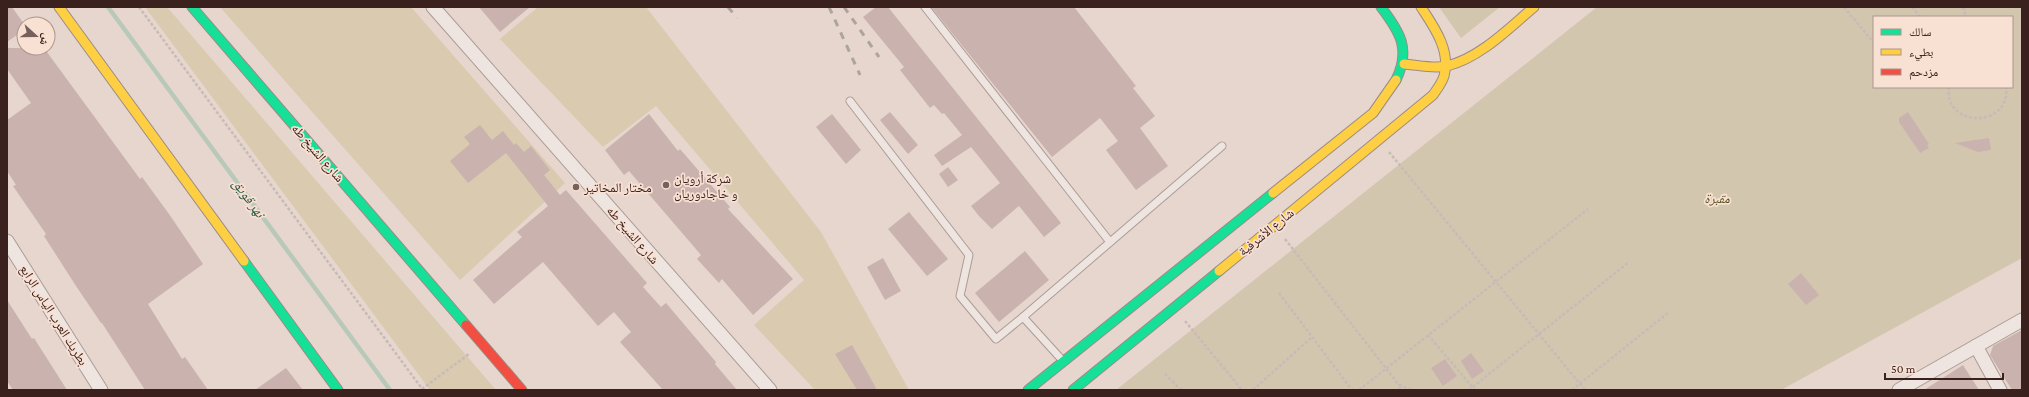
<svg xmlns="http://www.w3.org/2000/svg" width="2029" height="397" viewBox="0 0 2029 397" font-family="'Crimson Pro','Noto Naskh Arabic',serif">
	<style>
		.green { fill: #dacaaf }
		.cemetery { fill: #d3c6af; fill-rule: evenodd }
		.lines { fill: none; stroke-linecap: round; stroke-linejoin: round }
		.stream { stroke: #b9c9b9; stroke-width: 4.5 }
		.building { fill: #cab3ae }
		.lane-casing { stroke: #ab9c97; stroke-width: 9 }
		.street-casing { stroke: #ab9c97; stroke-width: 15 }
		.fast-casing { stroke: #9b8b86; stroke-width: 11 }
		.slow-casing { stroke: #9b8b86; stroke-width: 11 }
		.jam-casing { stroke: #9b8b86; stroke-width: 11 }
		.path { stroke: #c7bbb7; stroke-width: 2.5; stroke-dasharray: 3 2; stroke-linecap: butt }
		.lane { stroke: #eee4e0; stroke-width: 7 }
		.street { stroke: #eee4e0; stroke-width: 13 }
		.fast { stroke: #16e098; stroke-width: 9 }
		.slow { stroke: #ffcf43; stroke-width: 9 }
		.jam { stroke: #f24e42; stroke-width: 9 }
		.rail { stroke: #ada4a0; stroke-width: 3; stroke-dasharray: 7 7; stroke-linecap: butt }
		.poi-dot { fill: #77605c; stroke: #f8e0d3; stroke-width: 1.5 }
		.labels { text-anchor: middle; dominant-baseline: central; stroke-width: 3.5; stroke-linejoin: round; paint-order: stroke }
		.street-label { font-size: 13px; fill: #3b211e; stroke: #f8e0d3 }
		.poi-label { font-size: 13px; fill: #3b211e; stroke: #f8e0d3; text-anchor: start }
		.park-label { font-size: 13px; font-style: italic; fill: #595323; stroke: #f8e0d3 }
		.water-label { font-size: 14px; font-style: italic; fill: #2c5c47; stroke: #f8e0d3 }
	</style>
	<rect width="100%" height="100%" fill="#e6d6ce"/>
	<g class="green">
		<path d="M145,7H167L496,390H430Z"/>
		<path d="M220,7H411L565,183L460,280Z"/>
		<path d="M538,7H646L821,232L909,390H815L754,325L804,280L656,106L603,147L500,39Z"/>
	</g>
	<g class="cemetery">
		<path d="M1439,7H1500L1461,38Z"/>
		<path d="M1597,7H2022V258L1781,390H1116ZM1874,17H2012V87H1874Z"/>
	</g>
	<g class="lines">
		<path class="stream" d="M108,7L390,390"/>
	</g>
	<g class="building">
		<path d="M7,7H12L24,24V30L7,42Z"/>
		<path d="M479,7H530L500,32Z"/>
		<path d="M876,7H888L1061,223L1044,237L1019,206L992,229L979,216L971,206L1000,183L971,147L942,166L934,155L962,135L944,113L942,114L934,105L930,108L900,70L904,67L863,17Z"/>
		<path d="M931,7H1074L1136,86L1133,88L1155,116L1140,128L1168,166L1136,190L1106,150L1118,141L1100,118L1052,157Z"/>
		<path d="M7,48H44L140,179L142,177L169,214L203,264L148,304L182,359L185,357L208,390H145L102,323H101L76,286L44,236L46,234L13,186L16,185L7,171V120L31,103L7,69Z"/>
		<path d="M890,112L918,145L908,154L880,120Z"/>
		<path d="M1908,112L1929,144L1927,145L1929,148L1920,153L1899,122V118Z"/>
		<path d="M649,114L678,151L680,149L730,207L728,209L793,279L753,315L722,279L719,283L697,259L701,255L629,171L624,175L605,150Z"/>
		<path d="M832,114L861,150L846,164L816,127Z"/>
		<path d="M480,125L492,140L503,131L514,145L516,143L524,152L531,146L550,170L544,175L560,195L566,190L647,283L643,287L661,307L666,303L716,362L715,364L737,390H663L620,342L631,332L614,312L598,326L543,262L494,304L473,280L522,237L517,232L548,206L506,153L468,183L450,161L470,144L464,137Z"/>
		<path d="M1989,138L1991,150L1978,152L1955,143Z"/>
		<path d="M948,167L958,180L948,187L939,174Z"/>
		<path d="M909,212L948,259L927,276L888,229Z"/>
		<path d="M1025,251L1049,280L999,322L975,293Z"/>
		<path d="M883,258L901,291L885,300L867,267Z"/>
		<path d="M1801,273L1819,295L1806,305L1788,284Z"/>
		<path d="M7,300L32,339L34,338L67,390H13L7,381Z"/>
		<path d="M2022,330V390H2012L1990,355L1993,346Z"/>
		<path d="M852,345L866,370L877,390H857L835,354Z"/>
		<path d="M1471,353L1484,371L1472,379L1461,361Z"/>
		<path d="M1445,359L1457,376L1443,386L1431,368Z"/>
		<path d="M1963,365L1979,390H1924Z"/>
		<path d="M286,368L303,390H255Z"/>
	</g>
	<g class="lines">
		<defs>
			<g id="lane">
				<path d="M925,7L1110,242"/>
				<path d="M850,101L969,255L960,296L996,339L1023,317L1222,146"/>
				<path d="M1023,317L1063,361"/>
			</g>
			<g id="street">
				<path d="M433,7L770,390"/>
				<path d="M7,241L101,390"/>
				<path d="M1976,346L2000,390"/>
				<path d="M1899,390L2022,320"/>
			</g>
			<g id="fast">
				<path d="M192,7L466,325"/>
				<path d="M1381,7C1400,32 1411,49 1396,80"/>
				<path d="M244,261L338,390"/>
				<path d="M1028,390L1273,193"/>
				<path d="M1073,390L1219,271"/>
			</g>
			<g id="slow">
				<path d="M59,7L244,261"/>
				<path d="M1404,64C1418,65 1434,69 1447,66C1480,58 1509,28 1534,7"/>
				<path d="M1273,193L1373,113L1396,80"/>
				<path d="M1219,271L1433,95C1437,89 1442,83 1444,76C1451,50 1434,27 1421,7"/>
			</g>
			<path id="jam" d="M466,325L522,390"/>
		</defs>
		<use href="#lane" class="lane-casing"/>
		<use href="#street" class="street-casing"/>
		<use href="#fast" class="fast-casing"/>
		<use href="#slow" class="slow-casing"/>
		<use href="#jam" class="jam-casing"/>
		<g class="path">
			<path d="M139,7L423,390"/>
			<path d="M1844,7L1874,43"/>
			<path d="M1912,7L1920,17"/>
			<path d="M1963,7L1966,17"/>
			<path d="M1949,87C1943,128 2011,129 2006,87"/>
			<path d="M1389,152L1585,390"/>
			<path d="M1285,239L1399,385"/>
			<path d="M1279,293L1352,390"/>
			<path d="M1185,321L1242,390"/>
			<path d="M1428,335L1475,390"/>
			<path d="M1165,374L1181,390"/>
			<path d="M422,389L469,354"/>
			<path d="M1253,390L1312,337"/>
			<path d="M1359,390L1588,209"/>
			<path d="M1400,390L1399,385L1412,390"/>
			<path d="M1469,390L1629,262"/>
			<path d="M1572,390L1669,312"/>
		</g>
		<use href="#lane" class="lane"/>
		<use href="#street" class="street"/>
		<use href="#fast" class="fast"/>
		<use href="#slow" class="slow"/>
		<use href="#jam" class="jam"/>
		<g class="rail">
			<path d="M728,7L737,18"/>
			<path d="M829,7L860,75"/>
			<path d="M844,7L879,57"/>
		</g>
	</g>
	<g class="poi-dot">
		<circle cx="666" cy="185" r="4"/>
		<circle cx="576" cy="187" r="4"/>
	</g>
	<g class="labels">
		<g class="street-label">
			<text transform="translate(318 153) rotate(49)">شارع الشيخ طه</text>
			<text transform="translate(1266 232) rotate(-39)">شارع الأشرفية</text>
			<text transform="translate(633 235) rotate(49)">شارع الشيخ طه</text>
			<text transform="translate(54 315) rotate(58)">بطريك العرب الياس الرابع</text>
		</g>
		<g class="poi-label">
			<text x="674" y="178">شركة أرويان<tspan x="674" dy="15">و خاجادوريان</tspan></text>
			<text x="584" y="187">مختار المخاتير</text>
		</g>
		<g class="park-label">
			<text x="1717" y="198">مقبرة</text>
		</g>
		<g class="water-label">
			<text transform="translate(249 198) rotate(54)">نهر قويق</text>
		</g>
	</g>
	<rect width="2029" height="397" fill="none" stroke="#3b211e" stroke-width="16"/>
	<rect x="1873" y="16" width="140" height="72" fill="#f8e0d3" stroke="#ac948b"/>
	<rect x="1881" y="29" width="20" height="6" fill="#16e098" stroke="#ac948b"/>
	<text x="1909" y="36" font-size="12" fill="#3b211e">سالك</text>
	<rect x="1881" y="49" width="20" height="6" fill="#ffcf43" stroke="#ac948b"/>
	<text x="1909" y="56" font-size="12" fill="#3b211e">بطيء</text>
	<rect x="1881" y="69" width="20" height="6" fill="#f24e42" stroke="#ac948b"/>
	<text x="1909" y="76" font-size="12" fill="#3b211e">مزدحم</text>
	<g transform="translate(36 36) rotate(111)"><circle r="19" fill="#f8e0d3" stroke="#ac948b"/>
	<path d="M0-3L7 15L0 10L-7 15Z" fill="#77605c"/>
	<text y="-6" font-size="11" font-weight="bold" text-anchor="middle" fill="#3b211e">ش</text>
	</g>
	<path d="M1885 373v6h118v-6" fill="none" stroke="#3b211e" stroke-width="2"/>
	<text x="1891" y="373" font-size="12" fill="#3b211e" stroke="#f8e0d3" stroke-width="3" paint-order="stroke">50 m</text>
</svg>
